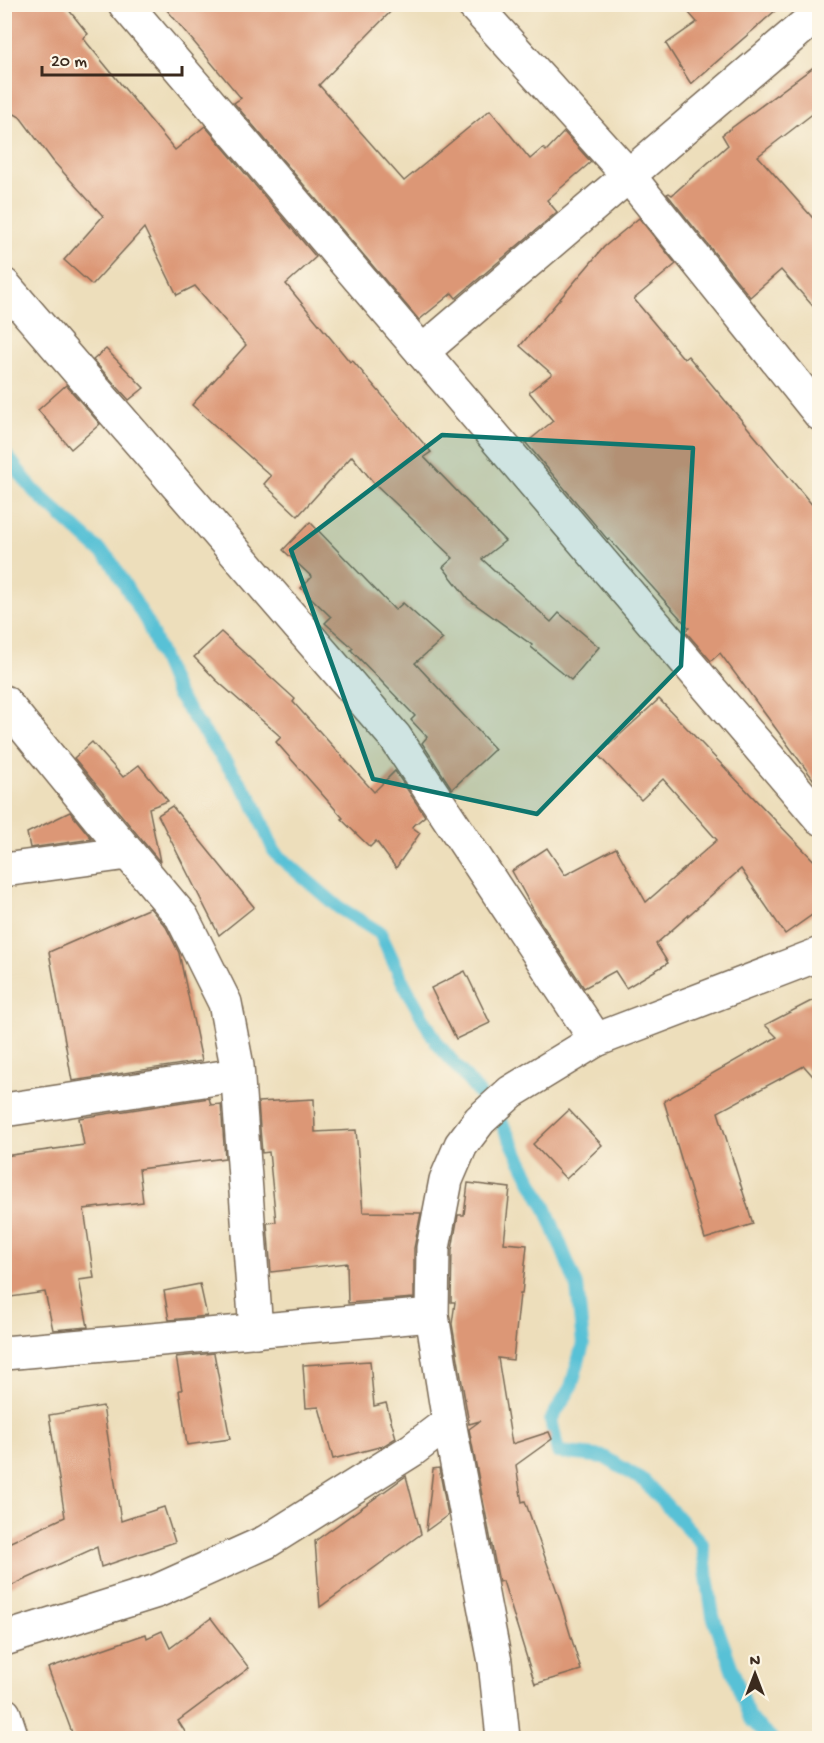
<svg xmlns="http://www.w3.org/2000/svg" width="824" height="1743" viewBox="0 0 824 1743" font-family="'Gochi Hand',sans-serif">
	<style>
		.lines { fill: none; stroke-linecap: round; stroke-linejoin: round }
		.stream { stroke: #59c1d6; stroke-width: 14 }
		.building { fill: #dc9776 }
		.minor-casing { stroke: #796955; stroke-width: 36 }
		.minor { stroke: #fff; stroke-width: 33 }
		.marked { fill: #0f766e; fill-opacity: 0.2; stroke: #0f766e; stroke-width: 4.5; stroke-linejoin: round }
	</style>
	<rect width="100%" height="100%" fill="#fcf5e5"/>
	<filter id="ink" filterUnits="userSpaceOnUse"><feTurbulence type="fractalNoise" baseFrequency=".0167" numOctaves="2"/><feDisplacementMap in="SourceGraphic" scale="12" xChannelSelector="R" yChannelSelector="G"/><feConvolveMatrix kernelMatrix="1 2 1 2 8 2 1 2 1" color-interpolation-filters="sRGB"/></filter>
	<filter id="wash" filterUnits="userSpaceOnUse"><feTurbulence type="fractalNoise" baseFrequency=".008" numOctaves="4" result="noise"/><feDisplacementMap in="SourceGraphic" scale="24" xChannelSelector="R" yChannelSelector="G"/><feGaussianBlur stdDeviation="1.35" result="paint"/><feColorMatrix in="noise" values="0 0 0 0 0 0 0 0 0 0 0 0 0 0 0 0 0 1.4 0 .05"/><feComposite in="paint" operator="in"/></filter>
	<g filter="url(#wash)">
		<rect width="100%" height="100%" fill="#eddebb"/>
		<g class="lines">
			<path class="stream" d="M4,452L34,491L110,560L147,622L177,694L252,800L275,853L338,907L380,933L404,984L437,1043L498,1116L546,1209L577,1286L583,1344L571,1387L551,1420L558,1452L604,1457L644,1481L702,1544L713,1616L750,1719L771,1738"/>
		</g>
		<g id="blocks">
			<g class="building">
				<path d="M4,4H64L88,34L83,38L175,150L205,126L316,257L286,284L350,362L352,360L431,452L424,457L505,541L482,559L551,622L559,613L599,647L571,680L531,647L532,645L468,599L443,567L453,558L373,482L352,456L298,516L264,484L271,476L192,405L246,345L195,286L177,295L144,228L92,285L64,260L103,216L53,161L20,117L4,108Z"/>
				<path d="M162,4H398L319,85L404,181L490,110L530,159L543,148L546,151L564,132L591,162L547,200L557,212L456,298L452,293L419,320L234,103L241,98Z"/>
				<path d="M681,4H783L691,84L666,44L697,22Z"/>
				<path d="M819,63V109L758,156L819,225V313L781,270L750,297L667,194L669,193L672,195L728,145L722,135Z"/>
				<path d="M639,218L676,264L634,299L684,359L688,356L819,513V787L720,653L711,661L685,631L689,628L609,539L608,540L526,443L553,421L529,392L552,374L520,346L604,247Z"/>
				<path d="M106,349L144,388L129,400L93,360Z"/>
				<path d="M66,385L100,424L71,449L38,410Z"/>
				<path d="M310,522L395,610L403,603L443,639L415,663L495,749L452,789L422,743L427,737L411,720L415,716L351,650L353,648L325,623L331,617L301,588L312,577L283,550Z"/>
				<path d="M221,632L295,699L293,702L374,792L395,771L425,816L412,827L420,833L396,868L376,841L370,847L341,819L343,818L276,742L281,737L216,680L194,657Z"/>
				<path d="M659,699L819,866V910L785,934L741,869L656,944L668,963L626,988L615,971L584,988L539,920L512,871L547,848L565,875L616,848L646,902L717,840L663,779L641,800L598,755Z"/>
				<path d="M92,742L123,777L139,765L168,801L149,808L160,862L74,758Z"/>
				<path d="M172,806L254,907L219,935L158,815Z"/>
				<path d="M70,812L92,839L30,848L27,833Z"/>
				<path d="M150,908L166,927L179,953L202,1061L72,1081L49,952Z"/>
				<path d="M465,971L490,1023L456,1039L431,988Z"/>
				<path d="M819,997V1083L804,1066L718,1112L753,1224L705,1239L664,1101L777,1037L765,1025Z"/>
				<path d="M209,1098L211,1105L221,1104L225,1158L139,1169L143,1202L84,1209L94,1278L79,1280L88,1327L53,1330L45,1292L4,1298V1156L84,1145L79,1118Z"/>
				<path d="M314,1099L315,1132L356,1130L363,1212L421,1213L414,1248V1298L348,1303L347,1263L271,1272L267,1223L276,1222L269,1152L262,1153L258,1102Z"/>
				<path d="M569,1110L602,1145L566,1179L533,1144Z"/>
				<path d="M468,1183L510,1188L504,1243L527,1245L522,1294H520L513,1360L498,1358L512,1444L549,1432L552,1439L516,1465L522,1502L525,1501L559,1597L581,1670L535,1684L503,1581L499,1582L469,1429L480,1421L469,1424L452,1324L455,1302H451L452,1250L458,1215H464Z"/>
				<path d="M200,1284L207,1316L169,1320L164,1291Z"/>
				<path d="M214,1353L230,1439L187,1445L179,1390H182L176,1357Z"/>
				<path d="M370,1361L374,1406L386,1403L396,1438L383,1446L333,1459L319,1407L306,1408L303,1365Z"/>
				<path d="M103,1406L121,1521L164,1507L175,1542L101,1567L97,1547L4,1589V1545L65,1517L49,1415Z"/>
				<path d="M439,1468L448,1515L426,1531L433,1469Z"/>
				<path d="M406,1476L421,1534L320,1607L315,1541Z"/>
				<path d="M211,1618L249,1668L178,1721L189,1738H74L48,1668L146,1634L147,1638L162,1631L170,1648Z"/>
			</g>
		</g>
	</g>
	<g filter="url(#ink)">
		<use href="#blocks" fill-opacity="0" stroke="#796955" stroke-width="1.5"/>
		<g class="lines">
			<defs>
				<g id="minor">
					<path d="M125,4L820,818"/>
					<path d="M473,4L628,175L820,414"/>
					<path d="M4,285L395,737L596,1040"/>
					<path d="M422,352L820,12"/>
					<path d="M4,702L103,823L182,917L225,1003L237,1066L256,1331"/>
					<path d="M4,870L128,853"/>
					<path d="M4,1110L237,1075"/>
					<path d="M4,1353L432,1315"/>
					<path d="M4,1639L157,1591L266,1542L412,1450L449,1422"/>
					<path d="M4,1714L12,1738"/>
					<path d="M503,1738L495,1662L449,1422L432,1315L433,1248L446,1180L461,1145L480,1120L511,1092L596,1040L820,954"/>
				</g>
			</defs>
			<use href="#minor" class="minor-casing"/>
			<use href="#minor" class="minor"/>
		</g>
	</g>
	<path class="marked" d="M442,435L693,448L681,666L537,814L373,779L291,550Z"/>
	<rect width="824" height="1743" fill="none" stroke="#fcf5e5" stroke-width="24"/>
	<g transform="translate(755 1674)" stroke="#fcf5e5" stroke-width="4.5" paint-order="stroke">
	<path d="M0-4.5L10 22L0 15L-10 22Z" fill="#3b2a1e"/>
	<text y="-9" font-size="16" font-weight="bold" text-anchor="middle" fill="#3b2a1e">N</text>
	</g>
	<path d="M42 66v9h140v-9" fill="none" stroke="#3b2a1e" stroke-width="3"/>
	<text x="51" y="66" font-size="18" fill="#3b2a1e" stroke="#fcf5e5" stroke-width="4.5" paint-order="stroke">20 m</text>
</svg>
